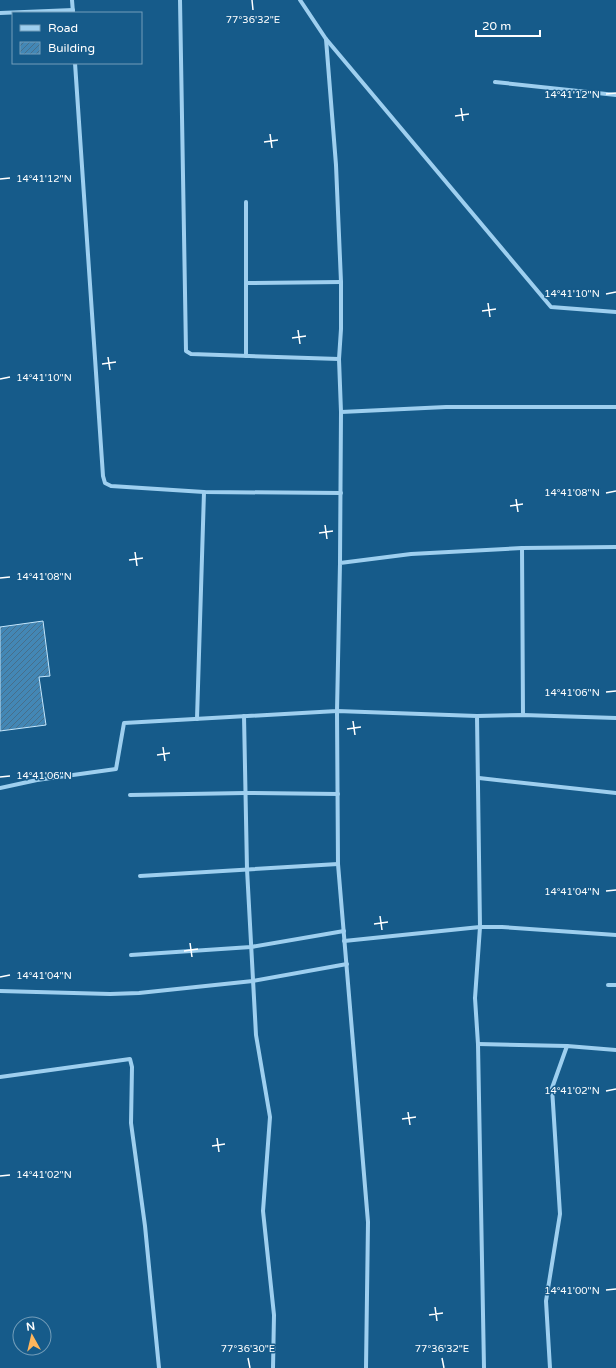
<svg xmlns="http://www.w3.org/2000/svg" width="616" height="1368" viewBox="0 0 616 1368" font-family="'Varela Round',sans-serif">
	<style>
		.building { fill: url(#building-hatch); stroke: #c4e6fb }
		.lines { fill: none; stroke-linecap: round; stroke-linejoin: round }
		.street { stroke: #9ecfef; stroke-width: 4 }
		.ticks { fill: none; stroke: #fff; stroke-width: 1.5 }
		.ticks-label { font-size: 10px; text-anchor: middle; fill: #fff; stroke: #165b8a; stroke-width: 3; stroke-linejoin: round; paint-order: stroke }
	</style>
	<defs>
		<pattern id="building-hatch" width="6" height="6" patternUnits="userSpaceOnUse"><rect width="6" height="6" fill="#4387b5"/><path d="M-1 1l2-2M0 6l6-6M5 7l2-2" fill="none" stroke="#476f8b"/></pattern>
	</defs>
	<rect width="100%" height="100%" fill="#165b8a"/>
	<path class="building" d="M43,621L50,676L39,677L46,725L0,731V627Z"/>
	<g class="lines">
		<g class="street">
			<path d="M72,0L73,13"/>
			<path d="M180,0L186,351L191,354L339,359"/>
			<path d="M300,0L326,39L336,165L341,282V329L339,359L341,412L340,563"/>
			<path d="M0,13L73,10"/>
			<path d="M326,39L551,307L616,312"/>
			<path d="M75,63L103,476L105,483L111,486L204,492L341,493"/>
			<path d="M495,82L616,95"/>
			<path d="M246,202V356"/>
			<path d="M246,283L341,282"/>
			<path d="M341,412L446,407H616"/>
			<path d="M522,548L523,715"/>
			<path d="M244,716L247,869L256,1035L270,1117L263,1211L274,1315L273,1368"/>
			<path d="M477,716L523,715L616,718"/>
			<path d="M197,719L204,492"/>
			<path d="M479,778L616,793"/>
			<path d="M0,788L37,780L116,769L124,723L337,711L340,563L411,554L522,548L616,547"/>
			<path d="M130,795L245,793L338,794"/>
			<path d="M140,876L338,864"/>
			<path d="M344,941L480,927H502L616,935"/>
			<path d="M131,955L251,947L344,931"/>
			<path d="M608,985H616"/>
			<path d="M0,991L110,994L139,993L253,981L347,964"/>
			<path d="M478,1044L567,1046"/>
			<path d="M0,1077L130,1059L132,1067L131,1123L145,1226L159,1368"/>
			<path d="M366,1368L368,1222L338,864L337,711L477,716L480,927L475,998L478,1044L484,1368"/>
			<path d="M550,1368L546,1301L560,1214L552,1088L567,1046L616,1050"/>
		</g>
	</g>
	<path class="ticks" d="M252,0L253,10M606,94L616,93M461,108L463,121M455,116L469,114M270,134L272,148M264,142L278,140M0,179L10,178M606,294L616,292M488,303L490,317M482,311L496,309M298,330L300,344M292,338L306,336M108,357L110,370M102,364L116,362M0,379L10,377M606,493L616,491M516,499L518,512M510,506L523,504M325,525L327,539M319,533L333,531M135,552L137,566M129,560L143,558M0,578L10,577M606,692L616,691M353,721L355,735M347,729L361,727M163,747L165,761M157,755L170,753M0,777L10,776M606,891L616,890M380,916L382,930M374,924L388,922M190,943L192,957M184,951L198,949M0,977L10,975M606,1091L616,1089M408,1112L410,1125M402,1119L416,1117M217,1138L219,1152M212,1146L225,1144M0,1176L10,1175M606,1290L616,1289M435,1307L437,1321M429,1315L443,1313M248,1358L250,1368M442,1358L444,1368"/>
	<g class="ticks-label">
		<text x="253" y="23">77°36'32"E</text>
		<text x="572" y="98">14°41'12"N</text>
		<text x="44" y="182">14°41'12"N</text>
		<text x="572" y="297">14°41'10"N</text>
		<text x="44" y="381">14°41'10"N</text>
		<text x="572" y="496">14°41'08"N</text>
		<text x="44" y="580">14°41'08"N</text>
		<text x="572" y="696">14°41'06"N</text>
		<text x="44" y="779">14°41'06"N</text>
		<text x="572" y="895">14°41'04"N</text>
		<text x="44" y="979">14°41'04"N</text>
		<text x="572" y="1094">14°41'02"N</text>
		<text x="44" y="1178">14°41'02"N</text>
		<text x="572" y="1294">14°41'00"N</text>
		<text x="248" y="1352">77°36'30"E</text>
		<text x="442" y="1352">77°36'32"E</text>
	</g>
	<rect x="12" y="12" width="130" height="52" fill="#165b8a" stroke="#739db9"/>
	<rect x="20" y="25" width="20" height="6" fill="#9ecfef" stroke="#739db9"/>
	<text x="48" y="32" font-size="12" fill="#ffffff">Road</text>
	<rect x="20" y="42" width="20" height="12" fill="url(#building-hatch)" stroke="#739db9"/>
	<text x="48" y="52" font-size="12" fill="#ffffff">Building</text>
	<g transform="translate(32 1336) rotate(352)"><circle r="19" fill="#165b8a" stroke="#739db9"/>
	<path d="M0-3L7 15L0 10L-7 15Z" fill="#ffb65c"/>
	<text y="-6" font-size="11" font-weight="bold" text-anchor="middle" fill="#ffffff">N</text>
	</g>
	<path d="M476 30v6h64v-6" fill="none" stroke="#ffffff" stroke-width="2"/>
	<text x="482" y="30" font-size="12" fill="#ffffff" stroke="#165b8a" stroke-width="3" paint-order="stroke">20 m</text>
</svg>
